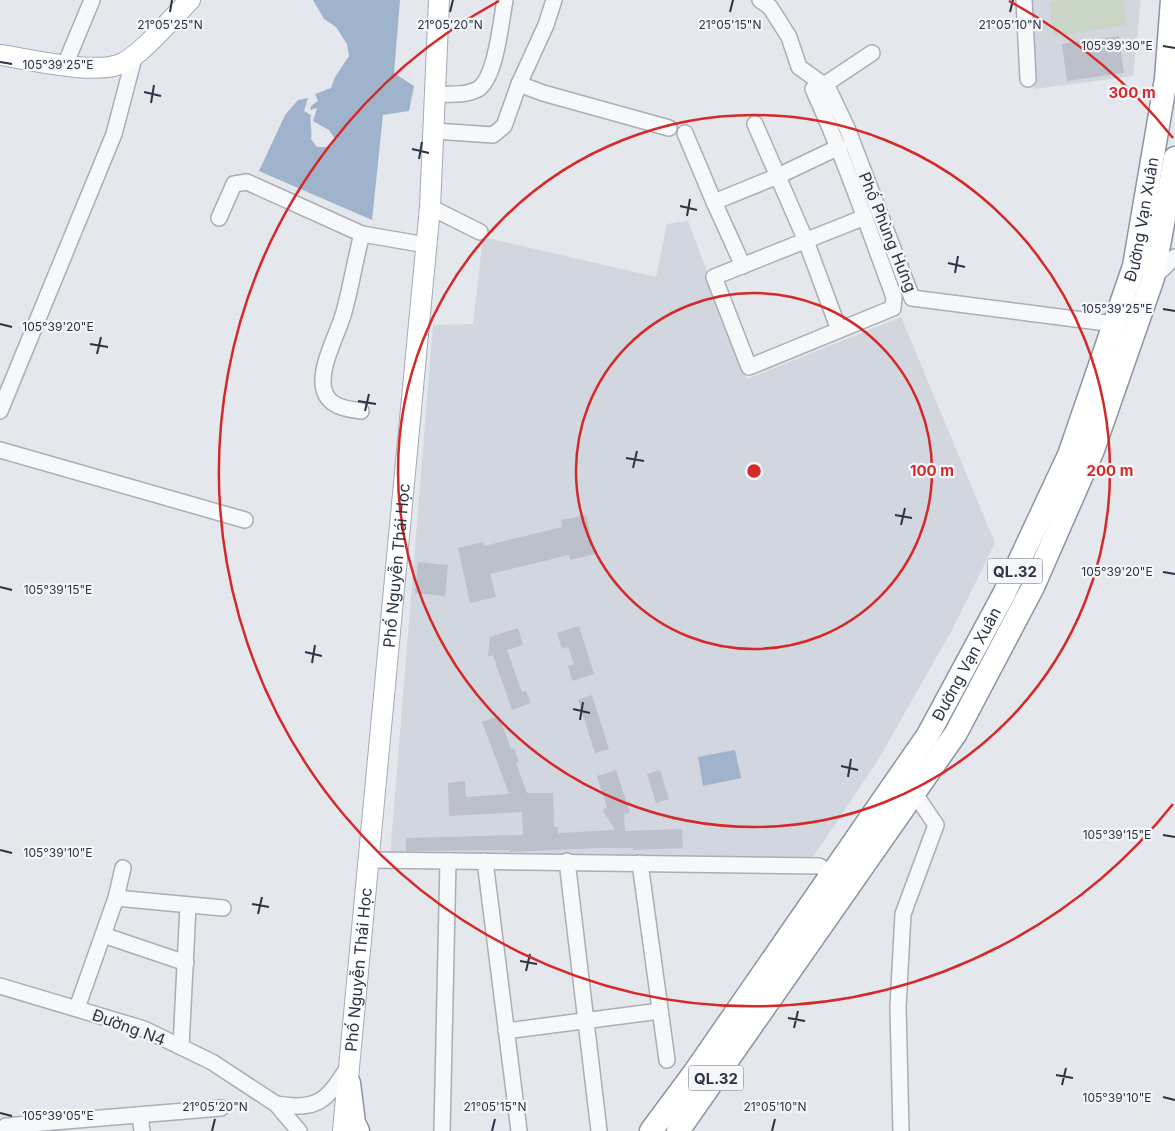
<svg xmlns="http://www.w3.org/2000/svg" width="1175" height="1131" viewBox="0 0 1175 1131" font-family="Inter,sans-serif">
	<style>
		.built { fill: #d2d6de }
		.green { fill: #c9d6c5 }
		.water { fill: #9fb4cc }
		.building { fill: #bbc0ca }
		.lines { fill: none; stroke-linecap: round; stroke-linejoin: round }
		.minor-casing { stroke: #a9aeb7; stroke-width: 18 }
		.major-casing { stroke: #a3abb8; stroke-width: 22 }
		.highway-casing { stroke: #8b94a3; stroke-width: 25 }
		.minor { stroke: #f7f8fa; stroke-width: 15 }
		.major { stroke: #fff; stroke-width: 20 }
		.highway { stroke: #fff; stroke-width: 22 }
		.ticks { fill: none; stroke: #2b3445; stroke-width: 2 }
		.ring { fill: none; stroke: #d62828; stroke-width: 2.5 }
		.labels { text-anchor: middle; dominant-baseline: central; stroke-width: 4.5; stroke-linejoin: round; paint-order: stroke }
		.shield { fill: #f4f6f9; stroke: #676e7b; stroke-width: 1 }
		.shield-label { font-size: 15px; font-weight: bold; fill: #2b3445 }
		.street-label { font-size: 16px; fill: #2b3445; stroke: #f4f6f9 }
		.ticks-label { font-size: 12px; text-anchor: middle; fill: #2b3445; stroke: #f4f6f9; stroke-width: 4.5; stroke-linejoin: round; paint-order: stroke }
		.centre { fill: #d62828; stroke: #f4f6f9; stroke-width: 2.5 }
		.ring-label { font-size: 15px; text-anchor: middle; font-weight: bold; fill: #d62828; stroke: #f4f6f9; stroke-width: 4.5; stroke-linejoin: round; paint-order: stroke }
	</style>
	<rect width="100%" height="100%" fill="#e4e7ec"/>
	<g class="built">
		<path d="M1030,0H1141L1133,76L1034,89Z"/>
		<path d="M688,221L747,379L901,317L995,543L952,630L878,760L811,860L390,856L433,325L473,324L483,237L656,277L667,224Z"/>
	</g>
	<path class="green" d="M1059,0H1123L1127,25L1054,36L1049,2Z"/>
	<g class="water">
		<path d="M313,0H400L394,73L414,86L409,111L383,115L372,220L259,171L285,115L298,100L308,98L304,111L311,115C309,123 313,130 311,139L317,147H331L335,139L329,130L313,121L317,108L310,110L311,106L318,101L315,94L331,88L335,77L349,56L347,44L336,27L324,19Z"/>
		<path d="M735,750L741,778L703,786L698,757Z"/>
	</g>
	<g class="building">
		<path d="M1119,36L1124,73L1067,81L1062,44Z"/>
		<path d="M586,515L595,554L570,560L569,555L490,574L496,597L470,603L458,548L483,542L484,546L562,527L561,520Z"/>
		<path d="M418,562L448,565L445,596L415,593Z"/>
		<path d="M579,626L594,674L572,681L568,666L574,664L568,647L562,649L557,633Z"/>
		<path d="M518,628L523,645L507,650L522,692L526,691L531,703L512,710L493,656H488L490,637Z"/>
		<path d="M592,695L609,749L595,753L578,700Z"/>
		<path d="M499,716L511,749L514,748L519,762L516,763L527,793H553L554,827H558V833L615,830L603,811L607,807L597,776L616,770L630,813L624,814L625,831L682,829L683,848L633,850V848H598L510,852V850L406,851V838L523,835L522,812L449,816L448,783L465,781L466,797L509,794L482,722Z"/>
		<path d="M660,770L669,799L656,803L647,774Z"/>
	</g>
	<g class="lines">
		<defs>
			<g id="minor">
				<path d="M760,0L770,7L789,37L799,67L828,88L847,128L912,298L1114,324"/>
				<path d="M1024,0L1028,79"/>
				<path d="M65,65L92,0"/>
				<path d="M519,84L543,93L669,128"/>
				<path d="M824,85L872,53"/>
				<path d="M813,89C844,157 868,227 894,297L893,308L749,367L714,277L865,217"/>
				<path d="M435,94C449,94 465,96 478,89C496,78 501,21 505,0"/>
				<path d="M755,124L806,241L839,330"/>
				<path d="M435,131L493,135L504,126L519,84L546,25L554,0"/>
				<path d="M685,133L714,202"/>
				<path d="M430,207L480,232"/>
				<path d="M219,218L234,184L247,182L362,234L426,245"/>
				<path d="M743,266L714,202L778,176L839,147"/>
				<path d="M1153,278L1175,257"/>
				<path d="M0,411L114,134L135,54"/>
				<path d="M361,411C346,409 329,407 324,390C318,368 338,334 344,312C351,287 355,260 362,234"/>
				<path d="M0,450L245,520"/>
				<path d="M370,860L819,866L832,873"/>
				<path d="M485,861L519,1131"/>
				<path d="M567,861L599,1131"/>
				<path d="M640,863L667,1060"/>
				<path d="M116,898L223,908"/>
				<path d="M103,935L186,963"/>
				<path d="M0,986L144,1029L212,1062L276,1104L299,1131"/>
				<path d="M77,1008L116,898L123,868"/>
				<path d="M506,1031L660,1011"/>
				<path d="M181,1047L188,906"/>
				<path d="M276,1104C317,1111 327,1101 348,1067"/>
				<path d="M140,1115L142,1131"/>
				<path d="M5,1131L6,1126L221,1108"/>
				<path d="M442,1131L448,861"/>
				<path d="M901,1131L898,1007L903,914L936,825L915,794"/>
			</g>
			<g id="major">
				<path d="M0,55C28,59 98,76 123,63C143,53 173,17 190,0"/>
				<path id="s1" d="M343,1131L430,207L439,0"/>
			</g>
			<g id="highway">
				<path d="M349,1083L354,1123L358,1131"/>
				<path id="s2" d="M651,1131L694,1073L928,735L1004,594L1069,455L1134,266L1166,79L1172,0"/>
				<path d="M678,1131L956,733L1033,587L1093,450L1153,278L1175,158"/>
			</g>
		</defs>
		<use href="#minor" class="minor-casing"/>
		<use href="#major" class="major-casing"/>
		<use href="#highway" class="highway-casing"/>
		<use href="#minor" class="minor"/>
		<use href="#major" class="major"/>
		<use href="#highway" class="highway"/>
	</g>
	<path class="ticks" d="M170,12L172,0M450,12L453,0M730,12L733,0M1010,12L1013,0M1163,46L1175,48M0,62L12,64M144,92L161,96M151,103L154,85M412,149L429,153M419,159L422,142M680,206L697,210M687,216L690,199M948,263L965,267M955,273L958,256M1163,309L1175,311M0,324L12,327M90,344L108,347M97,354L101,337M358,401L376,404M365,411L369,394M626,458L644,461M633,468L637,451M895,515L912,518M901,525L905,508M1163,572L1175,574M0,587L12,590M305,652L322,656M312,663L315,645M573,709L590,713M580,720L583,702M841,766L858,770M848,777L851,759M1163,835L1175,837M0,850L12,853M252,904L269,907M258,914L262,897M520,961L537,964M526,971L530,954M788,1018L805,1021M794,1028L798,1011M1056,1075L1073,1078M1062,1085L1066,1068M1163,1097L1175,1100M0,1113L12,1116M212,1131L215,1119M492,1131L495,1119M772,1131L775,1119"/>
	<g class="ring">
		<circle cx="754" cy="471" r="178"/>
		<circle cx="754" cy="471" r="356"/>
		<path d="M1173 804A535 535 0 1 1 499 1M1009 1A535 535 0 0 1 1173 138"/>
	</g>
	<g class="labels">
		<g class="shield">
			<rect x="987.5" y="558.5" width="55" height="25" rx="4"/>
			<rect x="688.5" y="1065.5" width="55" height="25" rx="4"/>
		</g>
		<g class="shield-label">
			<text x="1015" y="571">QL.32</text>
			<text x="716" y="1078">QL.32</text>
		</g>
		<g class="street-label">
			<text stroke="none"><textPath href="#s2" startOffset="1044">Đường Vạn Xuân</textPath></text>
			<text transform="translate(888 232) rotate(68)">Phố Phùng Hưng</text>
			<text stroke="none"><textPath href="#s1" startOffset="568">Phố Nguyễn Thái Học</textPath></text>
			<text stroke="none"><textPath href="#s2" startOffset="564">Đường Vạn Xuân</textPath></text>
			<text stroke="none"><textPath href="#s1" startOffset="162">Phố Nguyễn Thái Học</textPath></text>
			<text transform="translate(129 1027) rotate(20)">Đường N4</text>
		</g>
	</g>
	<g class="ticks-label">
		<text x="170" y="29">21°05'25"N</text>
		<text x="450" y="29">21°05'20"N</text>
		<text x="730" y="29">21°05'15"N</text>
		<text x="1010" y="29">21°05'10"N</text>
		<text x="1117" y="50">105°39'30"E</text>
		<text x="58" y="69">105°39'25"E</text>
		<text x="1117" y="313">105°39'25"E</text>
		<text x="58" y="331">105°39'20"E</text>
		<text x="1117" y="576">105°39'20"E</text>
		<text x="58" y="594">105°39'15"E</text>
		<text x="1117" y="839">105°39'15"E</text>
		<text x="58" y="857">105°39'10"E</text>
		<text x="1117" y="1102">105°39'10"E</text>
		<text x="215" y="1111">21°05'20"N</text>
		<text x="495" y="1111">21°05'15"N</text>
		<text x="775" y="1111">21°05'10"N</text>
		<text x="58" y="1120">105°39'05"E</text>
	</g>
	<circle cx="754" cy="471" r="8" class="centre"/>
	<g class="ring-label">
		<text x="1132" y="98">300 m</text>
		<text x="932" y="476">100 m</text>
		<text x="1110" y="476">200 m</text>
	</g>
</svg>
